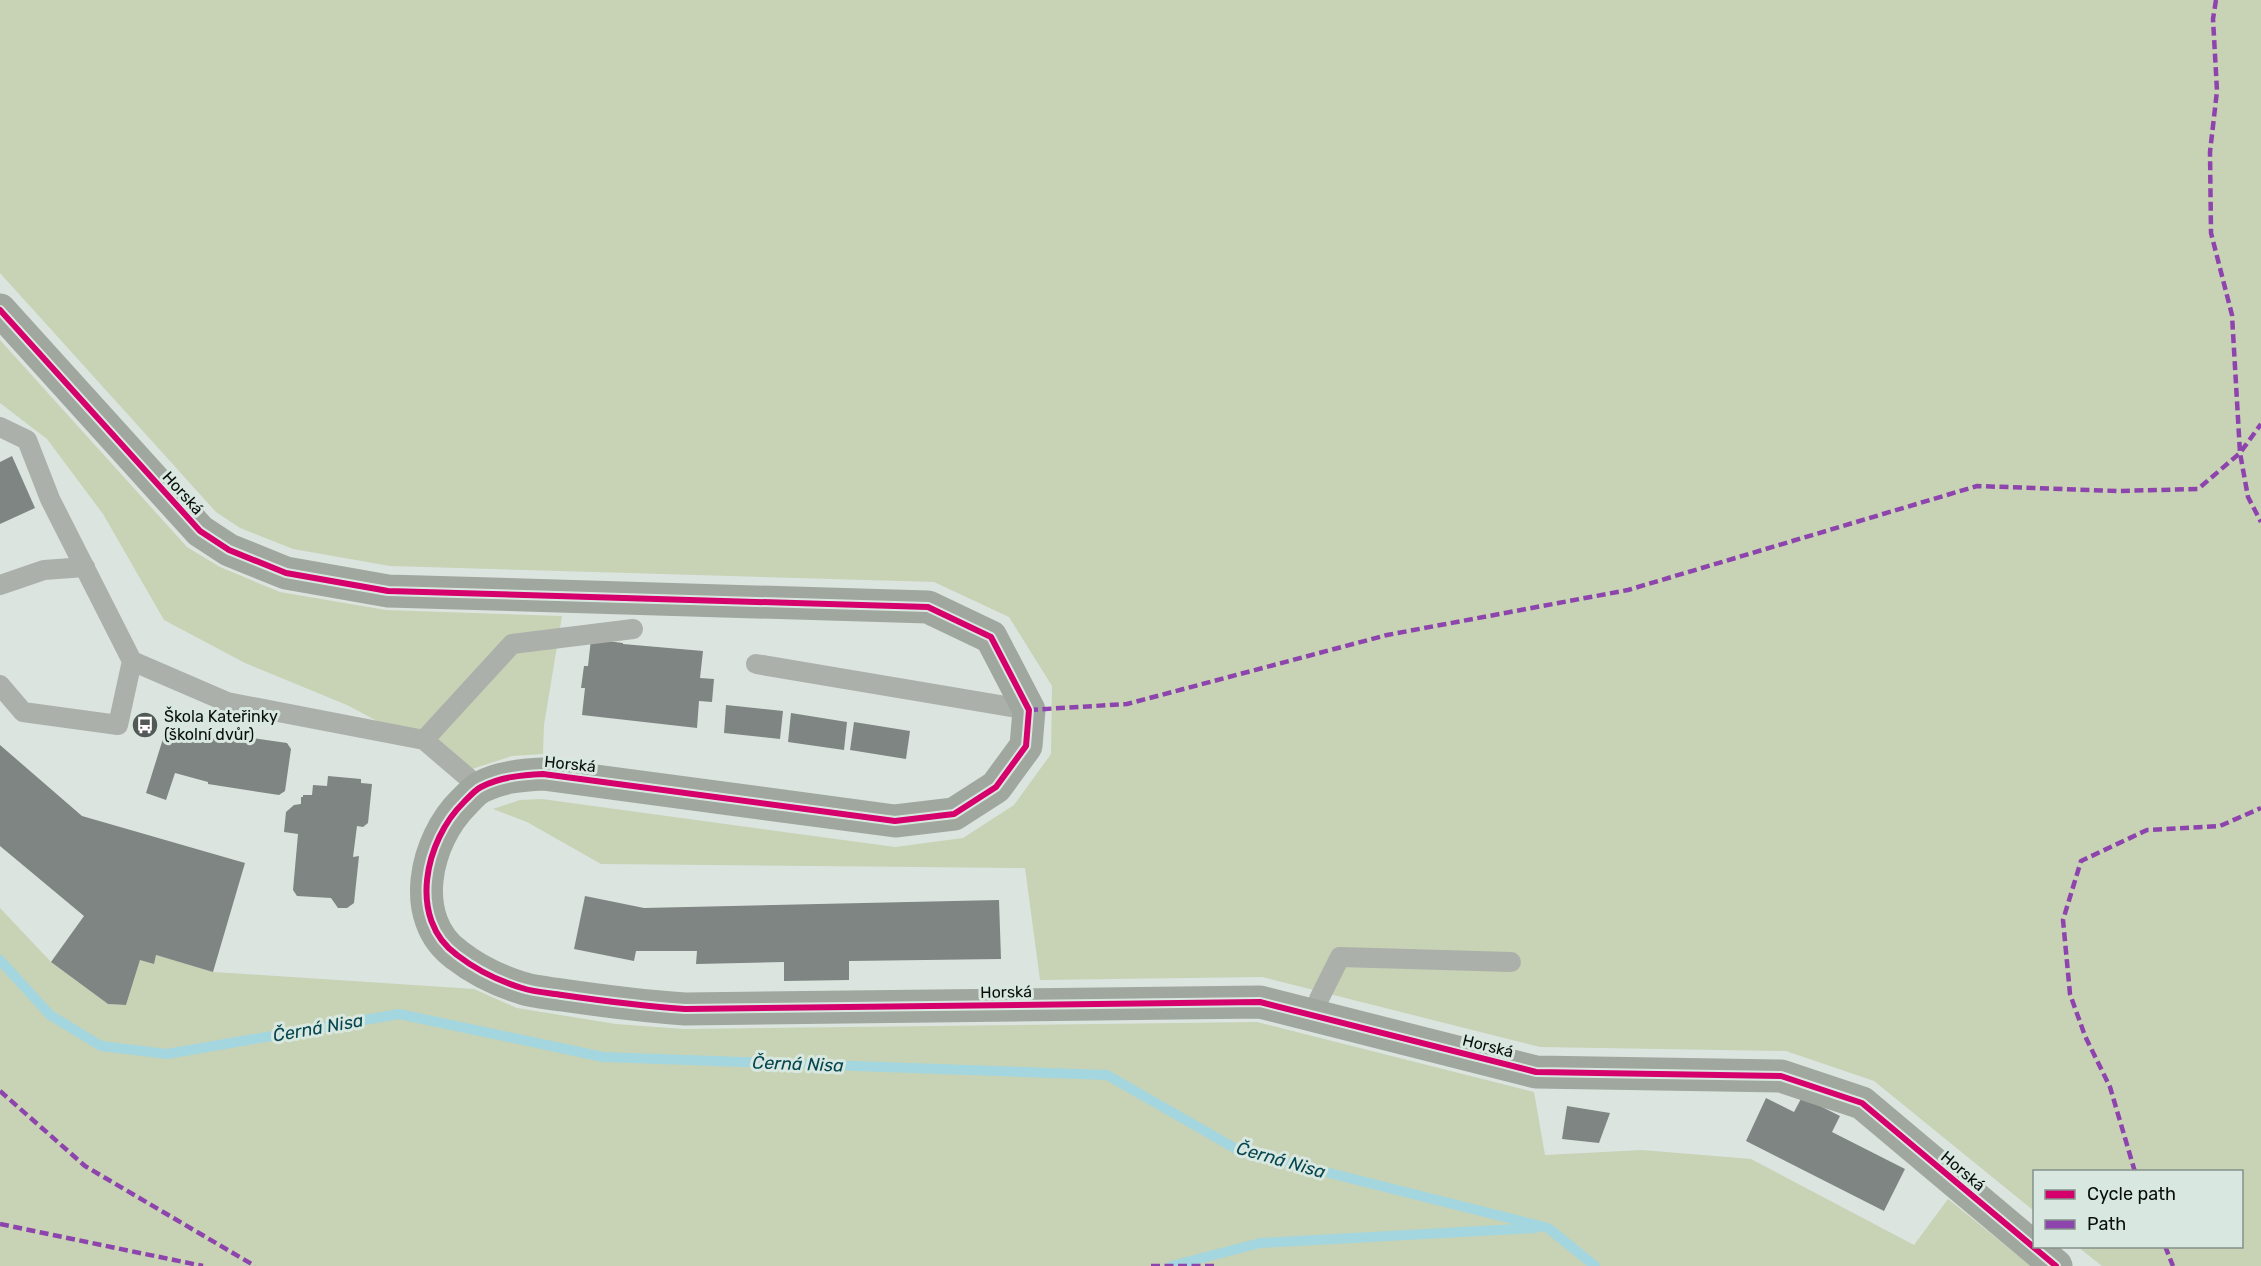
<svg xmlns="http://www.w3.org/2000/svg" width="2261" height="1266" viewBox="0 0 2261 1266" font-family="Rubik,sans-serif">
	<style>
		.green { fill: #c8d2b5 }
		.lines { fill: none; stroke-linecap: round; stroke-linejoin: round }
		.stream { stroke: #a4d6df; stroke-width: 10 }
		.building { fill: #7f8583 }
		.lane { stroke: #abb0aa; stroke-width: 20 }
		.secondary { stroke: #a0a79f; stroke-width: 33 }
		.quiet { stroke: #8e44ad; stroke-width: 4.5; stroke-dasharray: 9 4.5; stroke-linecap: butt }
		.cycleway-casing { stroke: #d8e8e0; stroke-width: 10 }
		.cycleway { stroke: #d6006c; stroke-width: 6 }
		.labels { text-anchor: middle; dominant-baseline: central; stroke-width: 6; stroke-linejoin: round; paint-order: stroke }
		.street-label { font-size: 16px; fill: #090e0c; stroke: #d8e8e0 }
		.poi-label { font-size: 16px; fill: #090e0c; stroke: #d8e8e0; text-anchor: start }
		.water-label { font-size: 18px; font-style: italic; fill: #054650; stroke: #d8e8e0 }
	</style>
	<rect width="100%" height="100%" fill="#dce4e0"/>
	<g class="green">
		<path d="M0,0H2261V1266H2102L2078,1247L2242,1246V1172H2034V1211L1874,1081L1786,1051L1540,1047L1262,977L1040,980L1025,868L601,864L527,822L493,809L520,800L542,799L895,847L963,838L1014,805L1051,754L1052,686L1009,617L934,582L390,566L293,549L240,528L216,512L0,273Z"/>
		<path d="M0,340L187,547L220,567L280,592L386,610L562,616L544,725L543,754L512,756L469,770L347,705L245,663L164,620L103,514L47,439L0,403Z"/>
		<path d="M0,908L51,962L108,1004L126,1005L140,960L156,955L214,972L474,989L517,1008L616,1024L684,1029L1257,1022L1534,1092L1545,1155L1642,1150L1751,1159L1914,1245L1948,1199L2031,1266H0Z"/>
	</g>
	<g class="lines">
		<g class="stream">
			<path d="M0,960L50,1015L101,1046L167,1054L399,1014L603,1057L1107,1075L1238,1150L1548,1228L1595,1266"/>
			<path d="M1171,1266L1260,1243L1536,1228"/>
		</g>
	</g>
	<g class="building">
		<path d="M12,456L35,508L0,524V462Z"/>
		<path d="M591,639L623,643V644L703,651L700,678L714,679L712,702L699,701L697,728L582,715L585,688H581L584,666H588Z"/>
		<path d="M726,705L783,711L780,739L724,733Z"/>
		<path d="M791,713L847,722L844,750L788,742Z"/>
		<path d="M854,722L910,731L906,759L850,750Z"/>
		<path d="M167,726L215,739L218,733L287,743L291,749L285,791L279,795L208,784V782L175,773L166,800L146,793Z"/>
		<path d="M0,745L82,816L245,863L213,972L156,955L154,964L140,960L126,1005L108,1004L51,962L84,916L0,846Z"/>
		<path d="M328,776L361,779V783L372,784L368,823L363,827L357,826L353,857L359,856L354,903L347,908H338L331,898L297,896L293,890L298,834L284,832L286,812L294,805L301,804V797H303V795H312L313,785L327,786Z"/>
		<path d="M585,896L644,908L999,900L1001,959L849,961V980L784,981V962L696,964L697,951H636L634,961L574,949Z"/>
		<path d="M1802,1097L1840,1116L1832,1132L1905,1169L1884,1211L1746,1141L1766,1098L1794,1112Z"/>
		<path d="M1567,1106L1610,1113L1599,1143L1562,1139Z"/>
	</g>
	<g class="lines">
		<g class="lane">
			<path d="M0,427L27,440L50,499L132,661L227,702L424,740L479,787"/>
			<path d="M0,585L44,570L85,567"/>
			<path d="M756,664L1029,710"/>
			<path d="M0,685L23,712L118,725L132,661"/>
			<path d="M424,740L512,644L633,629"/>
			<path d="M1316,1017L1319,999L1340,957L1511,962"/>
		</g>
		<path class="secondary" d="M0,310L200,531L229,550L286,573L388,591L928,607L991,637L1029,710L1026,746L996,787L954,814L895,821L543,774C522,775 500,777 481,787C475,790 469,797 464,802C425,840 407,919 457,955C475,969 499,981 522,988C534,992 549,993 562,995C603,1001 643,1006 685,1009L1260,1002L1536,1072L1781,1076L1862,1103L2056,1266"/>
		<g class="quiet">
			<path d="M2216,0L2213,19L2217,91L2210,152L2211,233L2232,315L2240,453L2248,497L2261,522"/>
			<path d="M1029,710L1127,704L1387,635L1628,590L1977,486L2118,491L2198,489L2240,453L2261,424"/>
			<path d="M0,1091L85,1166L255,1266"/>
			<path d="M2135,1172L2110,1087L2085,1036L2070,994L2063,920L2081,861L2147,830L2220,826L2261,808"/>
			<path d="M0,1224L203,1266"/>
			<path d="M2165,1246L2173,1266"/>
			<path d="M1151,1266H1215"/>
		</g>
		<defs>
			<path id="cycleway" d="M0,310L200,531L229,550L286,573L388,591L928,607L991,637L1029,710L1026,746L996,787L954,814L895,821L543,774C522,775 500,777 481,787C475,790 469,797 464,802C425,840 407,919 457,955C475,969 499,981 522,988C534,992 549,993 562,995C603,1001 643,1006 685,1009L1260,1002L1536,1072L1781,1076L1862,1103L2056,1266"/>
		</defs>
		<use href="#cycleway" class="cycleway-casing"/>
		<use href="#cycleway" class="cycleway"/>
	</g>
	<defs>
		<symbol id="bus-disc" viewBox="-11 -11 22 22"><circle r="9.5" fill="#535956" stroke="#d8e8e0"/><path d="M-5-6H5V4H4V6H2V4H-2V6H-4V4H-5ZM-3.5-4V0h7V-4ZM-3.5 1.2v1.5H-2V1.2ZM2 1.2v1.5H3.5V1.2Z" fill="#fff"/></symbol>
	</defs>
	<g fill-rule="evenodd">
		<use href="#bus-disc" x="130" y="710" width="30" height="30"/>
	</g>
	<g class="labels">
		<g class="street-label">
			<text transform="translate(183 493) rotate(48)">Horská</text>
			<text transform="translate(570 764) rotate(6)">Horská</text>
			<text transform="translate(1006 992) rotate(-1)">Horská</text>
			<text transform="translate(1488 1046) rotate(14)">Horská</text>
			<text transform="translate(1963 1171) rotate(40)">Horská</text>
		</g>
		<g class="poi-label">
			<text x="164" y="716">Škola Kateřinky<tspan x="164" dy="18">(školní dvůr)</tspan></text>
		</g>
		<g class="water-label">
			<text transform="translate(318 1028) rotate(-10)">Černá Nisa</text>
			<text transform="translate(798 1064) rotate(2)">Černá Nisa</text>
			<text transform="translate(1281 1160) rotate(16)">Černá Nisa</text>
		</g>
	</g>
	<rect x="2033" y="1170" width="210" height="78" fill="#d8e8e0" stroke="#85918b" stroke-width="1.5"/>
	<rect x="2045" y="1190" width="30" height="9" fill="#d6006c" stroke="#85918b" stroke-width="1.5"/>
	<text x="2087" y="1200" font-size="18" fill="#090e0c">Cycle path</text>
	<rect x="2045" y="1220" width="30" height="9" fill="#8e44ad" stroke="#85918b" stroke-width="1.5"/>
	<text x="2087" y="1230" font-size="18" fill="#090e0c">Path</text>
</svg>
